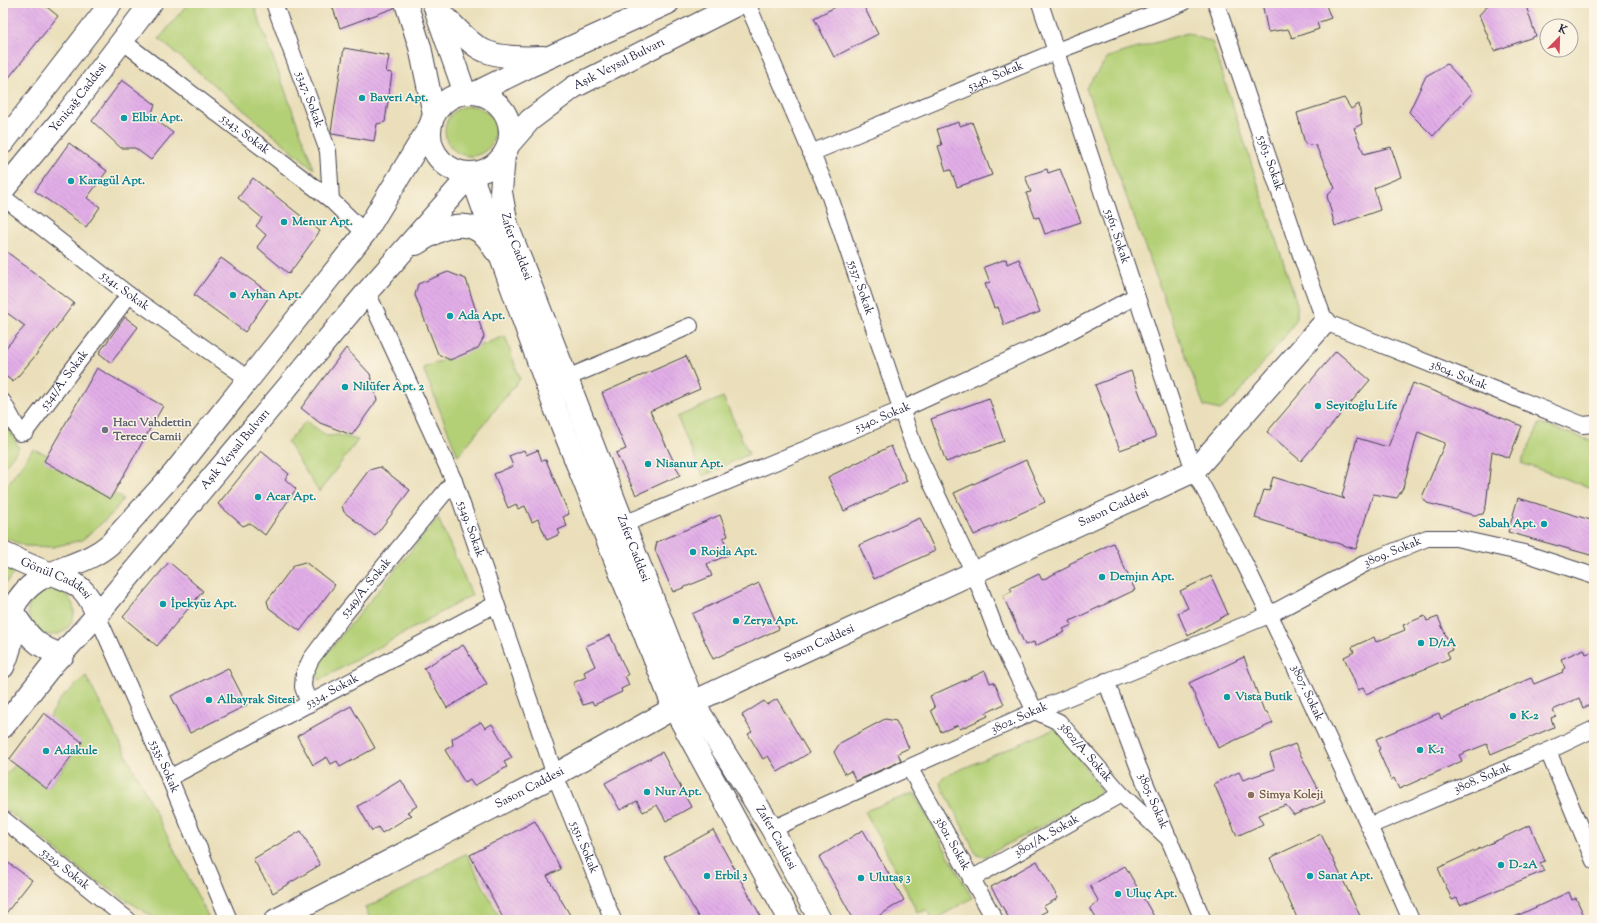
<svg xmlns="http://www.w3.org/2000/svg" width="1597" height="923" viewBox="0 0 1597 923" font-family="'Sorts Mill Goudy',serif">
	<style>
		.green { fill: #b4d077; stroke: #6b7959 }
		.building { fill: url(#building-back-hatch) }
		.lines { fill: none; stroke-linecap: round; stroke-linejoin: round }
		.street-casing { stroke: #403e4e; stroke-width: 18 }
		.secondary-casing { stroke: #403e4e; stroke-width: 24 }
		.street { stroke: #fff; stroke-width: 16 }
		.secondary { stroke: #fff; stroke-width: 22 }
		.culture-dot { fill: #0f9aa8; stroke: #fcf5e5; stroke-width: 1.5 }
		.worship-dot { fill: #6b7280; stroke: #fcf5e5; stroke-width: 1.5 }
		.education-dot { fill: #8d6e63; stroke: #fcf5e5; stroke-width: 1.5 }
		.labels { text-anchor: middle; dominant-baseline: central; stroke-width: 3; stroke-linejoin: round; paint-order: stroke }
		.street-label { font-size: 12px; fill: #22223b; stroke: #fcf5e5 }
		.culture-label { font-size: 12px; font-weight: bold; fill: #0d838f; stroke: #fcf5e5; text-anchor: start }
		.worship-label { font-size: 12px; font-weight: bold; fill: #5b616d; stroke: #fcf5e5; text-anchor: start }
		.education-label { font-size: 12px; font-weight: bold; fill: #785e54; stroke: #fcf5e5; text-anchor: start }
	</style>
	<defs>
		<pattern id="building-back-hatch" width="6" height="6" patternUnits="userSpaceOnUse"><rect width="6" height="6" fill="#e2aee8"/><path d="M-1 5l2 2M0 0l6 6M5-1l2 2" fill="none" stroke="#c295c8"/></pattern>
	</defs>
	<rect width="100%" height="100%" fill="#fcf5e5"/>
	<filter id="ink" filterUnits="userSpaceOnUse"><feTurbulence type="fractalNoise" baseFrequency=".025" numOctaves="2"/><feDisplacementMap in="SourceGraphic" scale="8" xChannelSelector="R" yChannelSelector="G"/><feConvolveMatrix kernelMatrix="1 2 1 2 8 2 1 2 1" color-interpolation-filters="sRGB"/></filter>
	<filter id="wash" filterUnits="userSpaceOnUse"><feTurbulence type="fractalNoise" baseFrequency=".012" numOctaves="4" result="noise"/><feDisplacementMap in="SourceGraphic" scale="16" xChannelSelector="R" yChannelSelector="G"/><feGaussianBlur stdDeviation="0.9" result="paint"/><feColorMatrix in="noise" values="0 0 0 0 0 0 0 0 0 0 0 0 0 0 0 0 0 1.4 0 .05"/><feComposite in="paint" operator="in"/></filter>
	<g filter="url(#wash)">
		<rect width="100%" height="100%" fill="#eadfba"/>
		<g class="green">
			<path d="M188,3H253L314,169L159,39Z"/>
			<path d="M1187,33L1212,42L1297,304V318L1289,331L1235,398L1220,410L1204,406L1086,88L1108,57Z"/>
			<circle cx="470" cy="131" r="25"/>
			<path d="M505,336L520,379L458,456L423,368Z"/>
			<path d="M723,397L749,454L703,476L677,417Z"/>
			<path d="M3,417L19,448L3,468Z"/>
			<path d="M306,421L327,436L338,435L358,440L319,492L287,442Z"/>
			<path d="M1540,423L1594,442V489L1521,463Z"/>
			<path d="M33,449L48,455L123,499L112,514L82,540L53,547L25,546L3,537V491Z"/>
			<path d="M438,518L472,595L320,680L313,670Z"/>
			<path d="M3,559L18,568L6,583L3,580Z"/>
			<circle cx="51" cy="612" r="23"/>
			<path d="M86,676L210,920H158L87,875L3,807V776L16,765L47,789L82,743L49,718L60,699Z"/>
			<path d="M1057,728L1061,731L1101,791L1099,795L984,857L977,855L940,783L943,777Z"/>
			<path d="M914,793L972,898L934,920L927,910L918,913L865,811Z"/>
			<path d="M466,853L501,920H371L365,908L413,885Z"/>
		</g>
		<g id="blocks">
			<g class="building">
				<path d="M3,3H42L58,16L3,85Z"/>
				<path d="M331,3H394V8L340,28Z"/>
				<path d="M843,3H862L878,34L834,57L814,18Z"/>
				<path d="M1262,3H1325L1331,18L1317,23L1319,29L1292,38L1288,29L1268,32Z"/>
				<path d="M1490,3H1525L1536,36L1494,51L1479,15Z"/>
				<path d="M344,48L389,56L386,72L392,73L385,122L377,124L374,141L332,134L331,131Z"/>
				<path d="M1447,64L1473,92L1433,136L1409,112L1426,76Z"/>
				<path d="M122,80L155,104L151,116L173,133L151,160L135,148H121L92,121Z"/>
				<path d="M1344,98L1351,109L1359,104L1362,124L1354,128L1364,154L1391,147L1401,177L1374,188L1380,210L1335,226L1327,196L1335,188L1316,146L1305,144L1297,113Z"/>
				<path d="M959,122L960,126L972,122L992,175L957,187L951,170L946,171L938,146L942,145L937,129Z"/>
				<path d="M69,143L107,171L87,198L100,207L86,227L35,191Z"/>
				<path d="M1047,169L1048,173L1060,169L1081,222L1045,234L1039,217L1035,218L1026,193L1031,192L1025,176Z"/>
				<path d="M253,178L320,231L289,274L257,247L266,235L256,226L262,218L238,198Z"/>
				<path d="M3,249L74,303L36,355L13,382L3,374V351L25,326L3,310Z"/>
				<path d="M221,258L271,294L245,332L194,295Z"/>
				<path d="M1006,259L1007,264L1019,259L1040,312L1004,325L998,307L994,308L985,284L990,282L984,267Z"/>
				<path d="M448,272L466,279L484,337L478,348L450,360L438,354L415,295L418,284Z"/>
				<path d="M125,317L138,327L111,363L99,353Z"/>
				<path d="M346,348L370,374L377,400L352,435L320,423L301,408Z"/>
				<path d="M1336,351L1370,380L1301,461L1267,432Z"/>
				<path d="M686,356L700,389L650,411L680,475L636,495L616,453L626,449L602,393Z"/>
				<path d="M97,368L163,406L110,499L44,461Z"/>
				<path d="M1131,371L1156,437L1120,450L1095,385Z"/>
				<path d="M1413,383L1522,426L1509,458L1492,451L1486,506L1483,514L1474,515L1427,503L1422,497L1445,443L1418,432L1403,488L1397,498L1373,494L1356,549L1255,518L1264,490L1269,491L1273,477L1345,499L1342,496L1357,438L1388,447Z"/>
				<path d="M989,398L1004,441L946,462L931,419Z"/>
				<path d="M891,446L907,481L844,511L828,477Z"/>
				<path d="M524,450L526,455L538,450L542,461L546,460L569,514L563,517L567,526L558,530L560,534L547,540L538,519L532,522L525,506L518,509L516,504L508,508L494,474L513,466L509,456Z"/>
				<path d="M261,451L289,474L285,479L296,489L265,535L250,523L243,526L218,504Z"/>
				<path d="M1026,460L1045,502L974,535L954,493Z"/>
				<path d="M380,467L410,490L375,536L344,512L342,506L369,470Z"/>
				<path d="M1518,498L1594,521V556L1508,532Z"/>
				<path d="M720,515L728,536L723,538L730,554L707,564L712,576L673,592L655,550L657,542Z"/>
				<path d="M920,518L935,551L874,579L859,545Z"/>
				<path d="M1113,543L1135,590L1070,621L1072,625L1063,629L1065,632L1035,646L1034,642L1025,645L1003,596L1012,591L1010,588L1039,574L1042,580L1070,566L1069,564Z"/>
				<path d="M169,562L203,591L157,646L123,617Z"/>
				<path d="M305,562L335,585L300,631L269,608L267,601L294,565Z"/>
				<path d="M1211,576L1228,614L1188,636L1178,613L1188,608L1180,591Z"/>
				<path d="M759,583L779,629L713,659L692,614Z"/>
				<path d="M1425,616L1427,621L1438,617L1452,650L1447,652L1450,658L1366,694L1363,688L1358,690L1344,657L1354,652L1352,647L1374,637L1376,642L1405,630L1403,625Z"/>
				<path d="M610,635L628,675L625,676L629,685L621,689L622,692L594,705L592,702L583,705L573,683L586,677L584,672L595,666L586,646Z"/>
				<path d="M463,645L487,684L447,708L424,668Z"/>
				<path d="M1584,649L1586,654L1594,651V703L1583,708L1579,698L1553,710L1556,716L1551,718L1554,727L1491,754L1487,744L1459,755L1462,761L1399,789L1394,778L1391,780L1378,750L1380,749L1376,739L1439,713L1441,719L1469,706L1468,705L1531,678L1534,684L1563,672L1562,670L1565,668L1561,659Z"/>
				<path d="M1244,657L1264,711L1267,712L1273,723L1218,748L1189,683Z"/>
				<path d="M228,668L247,705L190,733L171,696Z"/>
				<path d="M985,671L990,683L994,682L1004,704L986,713L988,716L960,729L958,725L941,732L931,710L935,708L930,696Z"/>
				<path d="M777,699L809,753L778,772L768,756L763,759L748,734L752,732L742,715L764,701L767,705Z"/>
				<path d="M351,706L375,748L340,767L337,761L331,764L327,757L313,765L297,736Z"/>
				<path d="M44,713L82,742L47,789L9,760Z"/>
				<path d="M885,719L896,721L909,748L898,753L901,761L856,781L851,771L845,774L834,752L840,743Z"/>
				<path d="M481,722L485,728L492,724L512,758L504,762L507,767L474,786L470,780L465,783L445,750L453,745L452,739Z"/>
				<path d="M1295,744L1325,802L1294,815L1286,805L1258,815L1263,824L1237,836L1214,784L1239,772L1243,780L1275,769L1270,754Z"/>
				<path d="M662,752L691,807L666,821L657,805L643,812L637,801L620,810L605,783Z"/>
				<path d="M401,780L417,806L407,812L412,815L382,833L378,827L372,831L358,806Z"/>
				<path d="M535,821L561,869L547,876L573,920H504L470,855Z"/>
				<path d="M1530,825L1545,861L1540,863L1544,871L1460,905L1457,898L1452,900L1438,868Z"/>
				<path d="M713,830L750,897L763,920H700L664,857Z"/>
				<path d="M863,830L904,900L872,920H854L819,857Z"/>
				<path d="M301,831L320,865L273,893L253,859Z"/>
				<path d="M1321,834L1362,920H1298L1270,858Z"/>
				<path d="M3,859L32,880L3,917Z"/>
				<path d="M1037,861L1058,898L1044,906L1047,911L1041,914L1044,920H1010L991,887Z"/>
				<path d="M1125,866L1156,920H1097L1090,908L1099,902L1090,886Z"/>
				<path d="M1569,892L1572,900L1576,898L1586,920H1508Z"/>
			</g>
		</g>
	</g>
	<g filter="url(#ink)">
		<use href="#blocks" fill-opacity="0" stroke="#403e4e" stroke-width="1"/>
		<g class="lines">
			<defs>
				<g id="street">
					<path id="s1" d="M274,3L328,151L331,200"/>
					<path id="s2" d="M747,3L829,194L913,444L974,573L1000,641L1035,711L1059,722L1121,794L1170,840"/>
					<path id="s3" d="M1040,3L1194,471L1239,552L1295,667L1382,854L1411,920"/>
					<path id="s4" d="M1216,3L1304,264L1325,322L1583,425L1594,424"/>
					<path id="s5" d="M121,40L331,200L365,233"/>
					<path id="s6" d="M811,153L1057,51L1182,3"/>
					<path id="s7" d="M3,197L129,295L250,380"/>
					<path id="s8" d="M367,292L454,481L555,775L613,920"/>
					<path d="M567,378L690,326"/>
					<path id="s9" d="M3,402L20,433L25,432L129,295"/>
					<path id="s10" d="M624,524L901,410L1059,337L1136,296"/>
					<path id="s11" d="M97,615L163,763L229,920"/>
					<path id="s12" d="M1106,681L1138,766L1203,920"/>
					<path id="s13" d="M309,704L303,687L304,674L311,659L343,616L454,481"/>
					<path d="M1548,751L1594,861"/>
					<path id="s14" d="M910,769L995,920"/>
					<path id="s15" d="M169,778L496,604"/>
					<path id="s16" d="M3,819L128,920"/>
					<path id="s17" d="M1369,826L1548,751L1594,729"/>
					<path id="s18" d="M772,829L1035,711L1269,615L1366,563L1427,538H1456L1524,553L1594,576"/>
					<path id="s19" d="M971,879L1121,794"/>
				</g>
				<g id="secondary">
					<path d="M406,3L420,47L434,114"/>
					<path d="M434,5C448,19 462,37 479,48C495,58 524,58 543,57"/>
					<path d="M436,11L465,93"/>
					<circle cx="470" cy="133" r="40"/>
					<path d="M475,93L532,65L668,3"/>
					<path d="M3,143L111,3"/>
					<path id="s20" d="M510,143L530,120L574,87L740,3"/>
					<path id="s21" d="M504,155L501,192L507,225L693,702L772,829L820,920"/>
					<path id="s22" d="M3,190L68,112L151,3"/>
					<path d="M416,244C436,231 463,215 484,235C489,239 492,246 495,250"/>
					<path id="s23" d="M3,553C18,560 33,567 49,573C77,584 85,585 97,615"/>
					<path d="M10,608C26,632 34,647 63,655"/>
					<path d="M3,667C8,656 12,644 12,632C12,625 10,614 13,608C35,565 78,572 110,544L174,473L365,233L430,126"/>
					<path id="s24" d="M3,727L52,665L97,615L367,292L471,174L555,408L674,708L790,920"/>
					<path id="s25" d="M276,920L555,775L674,708L693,702L1194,471L1325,322"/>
				</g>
			</defs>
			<use href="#street" class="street-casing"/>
			<use href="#secondary" class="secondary-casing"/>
			<use href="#street" class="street"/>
			<use href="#secondary" class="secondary"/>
		</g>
	</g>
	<g class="culture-dot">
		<circle cx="362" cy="98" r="4"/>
		<circle cx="124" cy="118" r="4"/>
		<circle cx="71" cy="181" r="4"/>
		<circle cx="284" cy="222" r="4"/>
		<circle cx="233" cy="295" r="4"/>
		<circle cx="450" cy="316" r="4"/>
		<circle cx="345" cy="387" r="4"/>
		<circle cx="1318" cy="406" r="4"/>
		<circle cx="648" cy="464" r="4"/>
		<circle cx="258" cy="497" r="4"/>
		<circle cx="1544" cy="524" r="4"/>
		<circle cx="693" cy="552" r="4"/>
		<circle cx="1102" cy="577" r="4"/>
		<circle cx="163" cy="604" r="4"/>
		<circle cx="736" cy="621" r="4"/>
		<circle cx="1421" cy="643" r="4"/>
		<circle cx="1227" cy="697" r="4"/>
		<circle cx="209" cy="700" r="4"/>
		<circle cx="1513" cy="716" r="4"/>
		<circle cx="1420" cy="750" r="4"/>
		<circle cx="46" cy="751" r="4"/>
		<circle cx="647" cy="792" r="4"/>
		<circle cx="1501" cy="865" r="4"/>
		<circle cx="707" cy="876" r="4"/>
		<circle cx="1310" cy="876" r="4"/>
		<circle cx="861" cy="878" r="4"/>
		<circle cx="1118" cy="894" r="4"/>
	</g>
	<circle class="worship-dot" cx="105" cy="430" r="4"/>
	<circle class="education-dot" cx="1251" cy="795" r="4"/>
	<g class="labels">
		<g class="street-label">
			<text stroke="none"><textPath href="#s20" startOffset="136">Aşık Veysal Bulvarı</textPath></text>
			<text stroke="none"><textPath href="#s6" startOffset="200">5348. Sokak</textPath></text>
			<text stroke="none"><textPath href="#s22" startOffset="119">Yeniçağ Caddesi</textPath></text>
			<text stroke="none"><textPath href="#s1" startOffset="103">5347. Sokak</textPath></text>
			<text stroke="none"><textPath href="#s5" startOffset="156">5343. Sokak</textPath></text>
			<text stroke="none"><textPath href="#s4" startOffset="169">5363. Sokak</textPath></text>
			<text stroke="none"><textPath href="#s3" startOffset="246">5361. Sokak</textPath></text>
			<text stroke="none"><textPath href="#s21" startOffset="94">Zafer Caddesi</textPath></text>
			<text stroke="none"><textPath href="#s2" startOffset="307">5537. Sokak</textPath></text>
			<text stroke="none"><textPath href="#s7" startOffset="154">5341. Sokak</textPath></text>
			<text stroke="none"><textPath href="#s4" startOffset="481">3804. Sokak</textPath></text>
			<text stroke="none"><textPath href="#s9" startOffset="106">5341/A. Sokak</textPath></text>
			<text stroke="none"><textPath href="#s10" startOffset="280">5340. Sokak</textPath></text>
			<text stroke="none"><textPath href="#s24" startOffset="362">Aşık Veysal Bulvarı</textPath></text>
			<text stroke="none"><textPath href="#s25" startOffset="934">Sason Caddesi</textPath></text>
			<text stroke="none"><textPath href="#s8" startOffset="259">5349. Sokak</textPath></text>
			<text stroke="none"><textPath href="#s21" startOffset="418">Zafer Caddesi</textPath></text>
			<text stroke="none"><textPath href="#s18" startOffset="680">3809. Sokak</textPath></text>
			<text stroke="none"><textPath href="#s23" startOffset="59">Gönül Caddesi</textPath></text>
			<text stroke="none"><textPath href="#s13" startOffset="138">5349/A. Sokak</textPath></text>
			<text stroke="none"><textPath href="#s25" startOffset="610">Sason Caddesi</textPath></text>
			<text stroke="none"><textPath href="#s15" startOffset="185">5334. Sokak</textPath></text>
			<text stroke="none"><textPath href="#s3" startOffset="742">3807. Sokak</textPath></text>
			<text stroke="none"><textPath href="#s18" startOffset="271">3802. Sokak</textPath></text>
			<text stroke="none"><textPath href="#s2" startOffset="832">3802/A. Sokak</textPath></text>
			<text stroke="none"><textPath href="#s11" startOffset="166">5335. Sokak</textPath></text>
			<text stroke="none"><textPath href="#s17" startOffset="123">3808. Sokak</textPath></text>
			<text stroke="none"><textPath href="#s25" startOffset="286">Sason Caddesi</textPath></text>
			<text stroke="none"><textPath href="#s12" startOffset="129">3805. Sokak</textPath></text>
			<text stroke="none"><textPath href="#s19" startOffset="87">3801/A. Sokak</textPath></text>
			<text stroke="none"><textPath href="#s21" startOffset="742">Zafer Caddesi</textPath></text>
			<text stroke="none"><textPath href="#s14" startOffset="86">3801. Sokak</textPath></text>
			<text stroke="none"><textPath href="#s8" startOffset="597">5351. Sokak</textPath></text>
			<text stroke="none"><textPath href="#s16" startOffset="80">5329. Sokak</textPath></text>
		</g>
		<g class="culture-label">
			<text x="370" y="98">Baveri Apt.</text>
			<text x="132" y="118">Elbir Apt.</text>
			<text x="79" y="181">Karagül Apt.</text>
			<text x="292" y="222">Menur Apt.</text>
			<text x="241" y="295">Ayhan Apt.</text>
			<text x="458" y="316">Ada Apt.</text>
			<text x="353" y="387">Nilüfer Apt. 2</text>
			<text x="1326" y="406">Seyitoğlu Life</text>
			<text x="656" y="464">Nisanur Apt.</text>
			<text x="266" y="497">Acar Apt.</text>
			<text x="1536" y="524" text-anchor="end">Sabah Apt.</text>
			<text x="701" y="552">Rojda Apt.</text>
			<text x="1110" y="577">Demjın Apt.</text>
			<text x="171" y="604">İpekyüz Apt.</text>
			<text x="744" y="621">Zerya Apt.</text>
			<text x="1429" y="643">D/1A</text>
			<text x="1235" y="697">Vista Butik</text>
			<text x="217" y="700">Albayrak Sitesi</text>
			<text x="1521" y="716">K-2</text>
			<text x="1428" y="750">K-1</text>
			<text x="54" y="751">Adakule</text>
			<text x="655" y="792">Nur Apt.</text>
			<text x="1509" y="865">D-2A</text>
			<text x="715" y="876">Erbil 3</text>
			<text x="1318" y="876">Sanat Apt.</text>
			<text x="869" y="878">Ulutaş 3</text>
			<text x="1126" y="894">Uluç Apt.</text>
		</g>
		<g class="worship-label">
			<text x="113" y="423">Hacı Vahdettin<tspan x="113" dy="14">Terece Camii</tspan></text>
		</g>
		<g class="education-label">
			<text x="1259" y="795">Simya Koleji</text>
		</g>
	</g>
	<rect width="1597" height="923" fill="none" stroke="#fcf5e5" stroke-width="16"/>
	<g transform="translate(1559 38) rotate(23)"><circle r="19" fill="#fcf5e5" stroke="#a5a1a1"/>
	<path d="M0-3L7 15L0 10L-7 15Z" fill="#d1495b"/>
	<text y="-6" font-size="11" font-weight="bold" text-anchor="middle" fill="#22223b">K</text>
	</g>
</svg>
